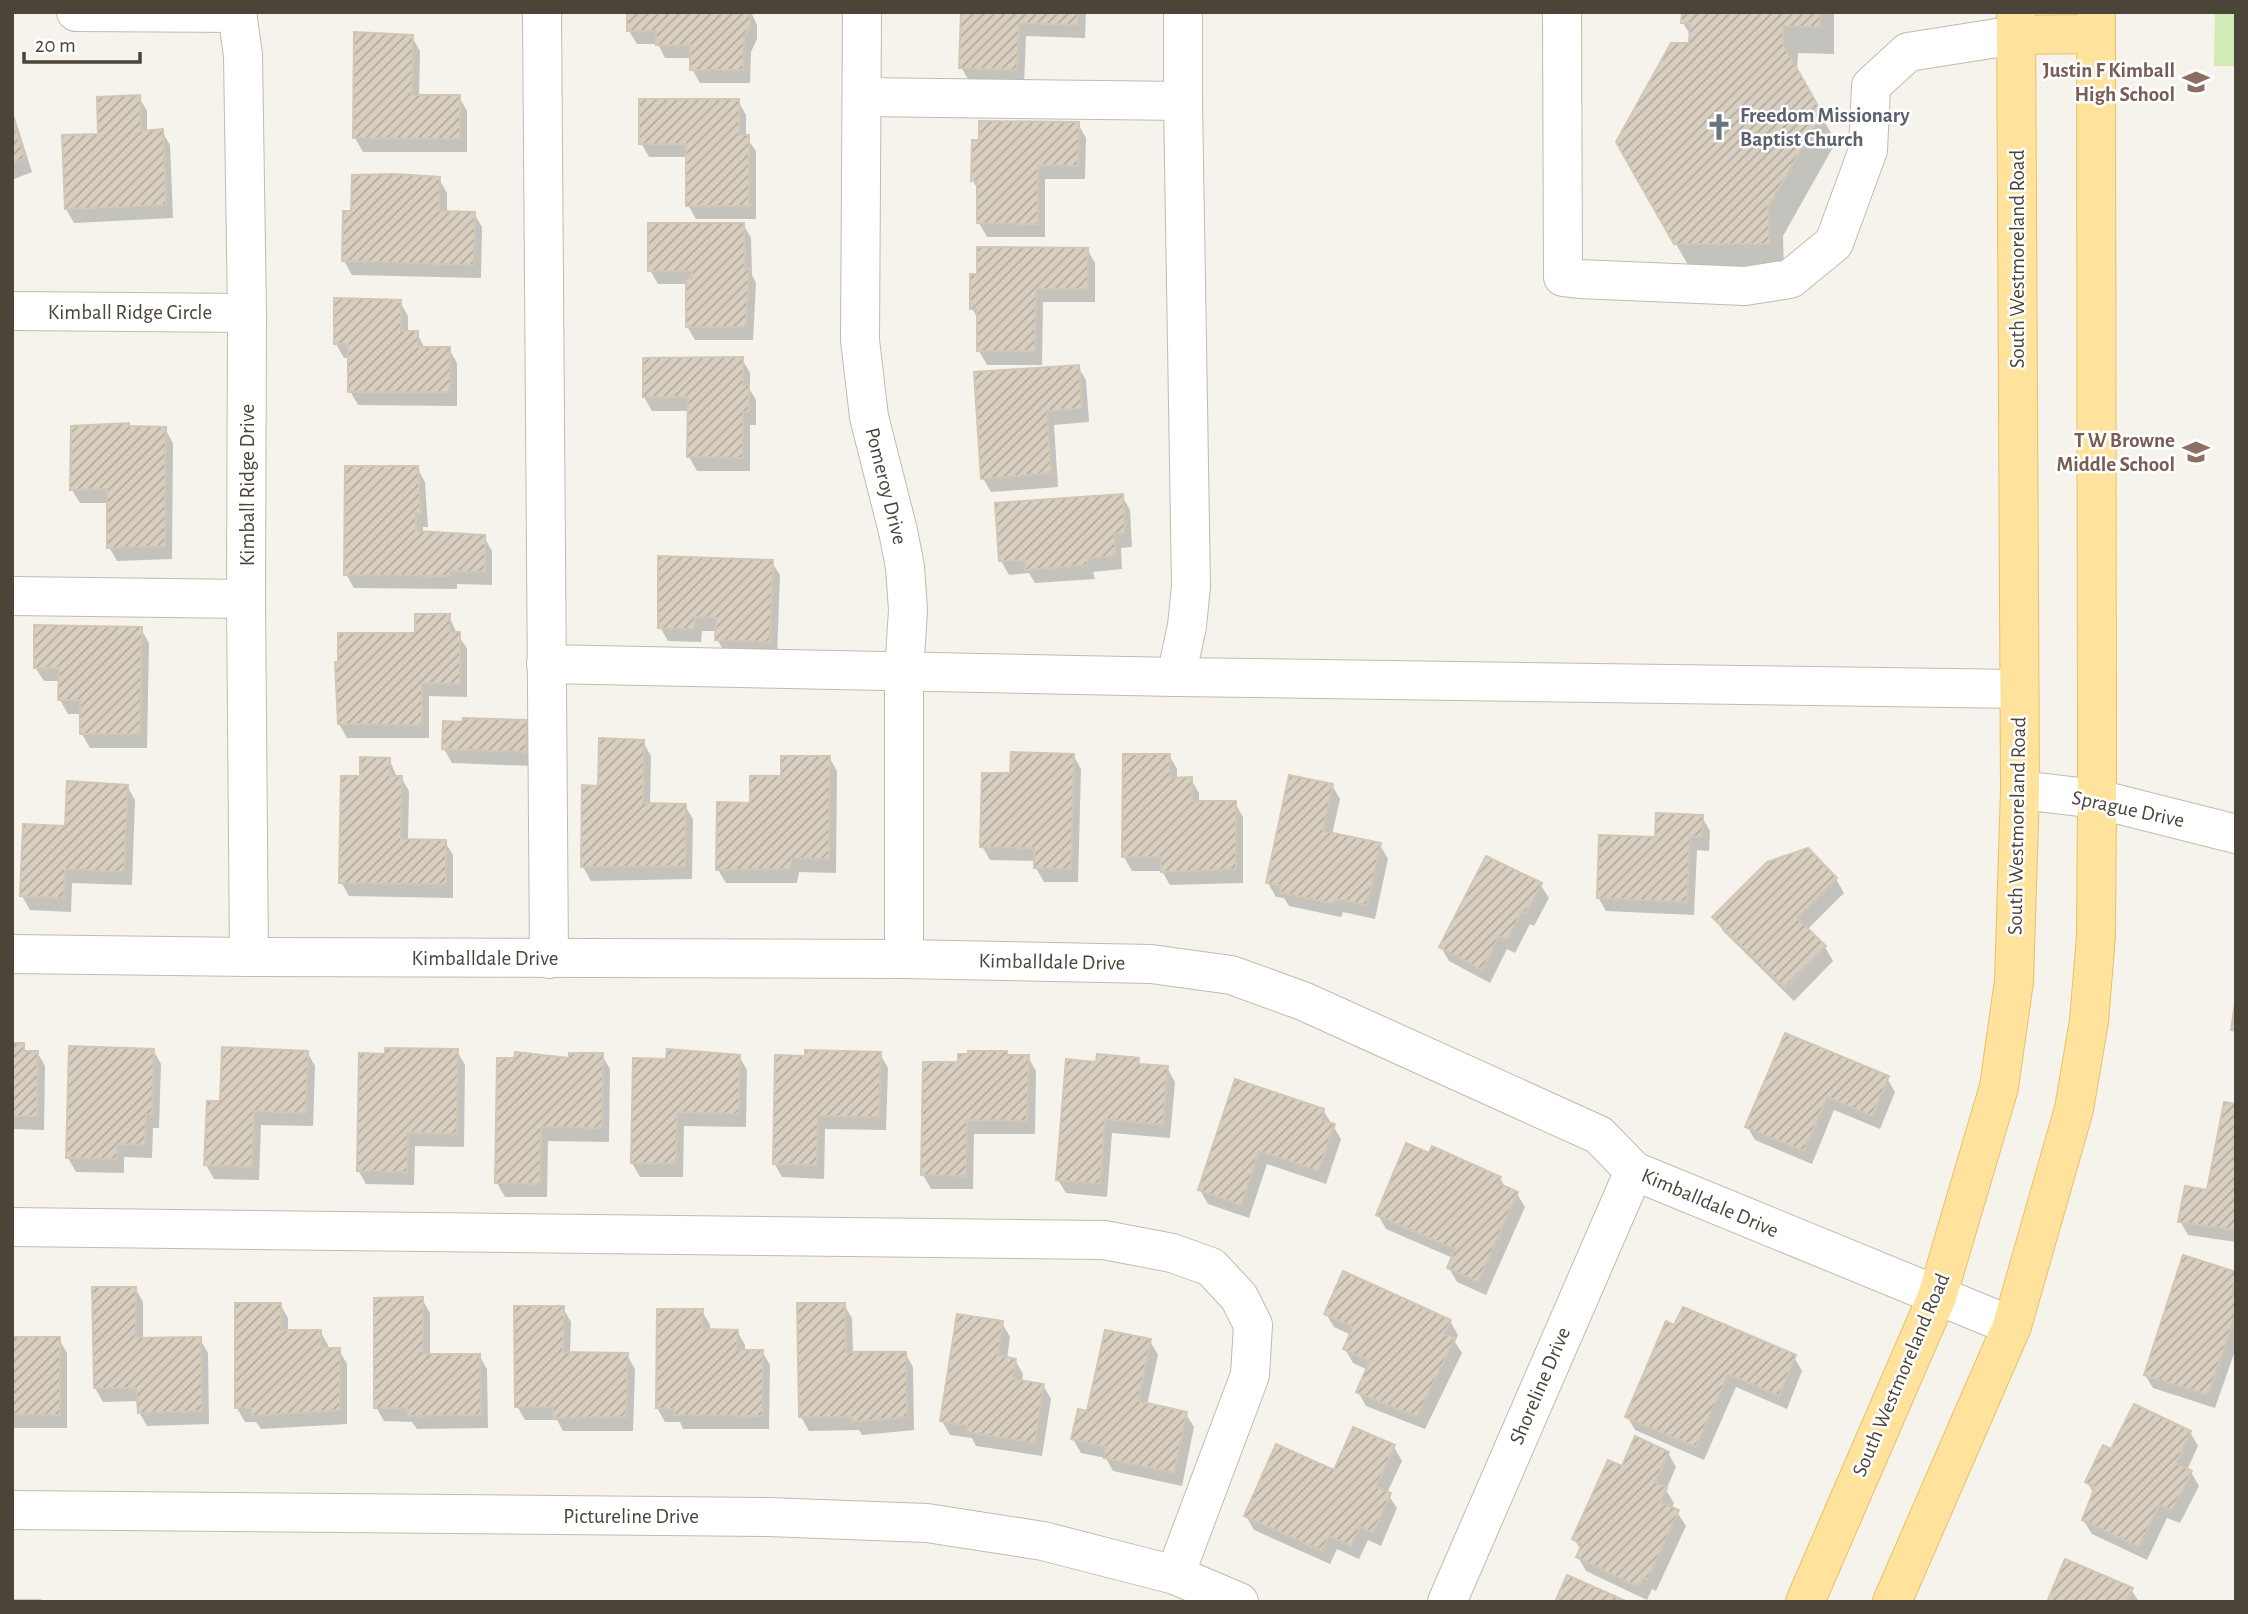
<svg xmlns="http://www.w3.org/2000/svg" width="2248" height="1614" viewBox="0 0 2248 1614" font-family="'Alegreya Sans',sans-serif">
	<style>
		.garden { fill: #d2eab5 }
		.shadow { fill: #0003 }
		.building { fill: url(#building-hatch); stroke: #d3c7b4; stroke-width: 2 }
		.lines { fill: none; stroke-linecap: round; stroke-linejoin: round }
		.minor-casing { stroke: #c2bbae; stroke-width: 40 }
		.major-casing { stroke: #e6c16a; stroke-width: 40 }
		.minor { stroke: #fff; stroke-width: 38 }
		.major { stroke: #ffe39c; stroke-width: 38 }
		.labels { text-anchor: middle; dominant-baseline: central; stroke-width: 5; stroke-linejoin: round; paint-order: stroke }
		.education-label { font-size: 21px; font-weight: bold; fill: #785e54; stroke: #fff; text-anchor: end }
		.worship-label { font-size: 21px; font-weight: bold; fill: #5b616d; stroke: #fff; text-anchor: start }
		.street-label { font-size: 21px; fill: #4b4439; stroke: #fff }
	</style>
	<defs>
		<pattern id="building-hatch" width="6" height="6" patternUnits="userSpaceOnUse" patternTransform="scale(1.75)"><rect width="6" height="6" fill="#d8cfc1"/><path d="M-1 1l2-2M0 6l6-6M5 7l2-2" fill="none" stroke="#b1aa9e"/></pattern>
	</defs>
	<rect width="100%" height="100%" fill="#f6f3ec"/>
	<path class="garden" d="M2215,12H2236V66H2214Z"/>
	<g class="shadow">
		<path d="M629,12H751L757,25V39L751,52L750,83H700L692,69V58H665L658,44H637L629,31Z"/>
		<path d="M963,12H1086L1085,38L1026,36L1024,84L969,81L961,67Z"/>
		<path d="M1683,12L1834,13V54L1798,53L1797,73L1836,142L1783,236L1784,271L1692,272L1618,142L1691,45V36L1683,23Z"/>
		<path d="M412,37L420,51L419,97H459L467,111V152H363L355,138Z"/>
		<path d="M139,97L147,111V132L162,131L170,145L173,218L74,223L66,209L100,136Z"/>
		<path d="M738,101L746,115V137L756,151V219H696L688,205V157H649L641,143Z"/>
		<path d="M12,109L32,172L12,180Z"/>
		<path d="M1078,124L1086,138L1085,179H1045V237H987L979,223V191L973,181L974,142Z"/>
		<path d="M439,179L447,193V213H474L482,227L481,278L352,275L344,261Z"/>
		<path d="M743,224L751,238L752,275L756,283L753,340H695L687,326V284H658L650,270Z"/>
		<path d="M1087,249L1095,263V302H1043L1042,365H987L979,351V321L972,308Z"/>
		<path d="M400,302L408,316V333H417L425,349H449L457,363V406L358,405L350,391V358H344L336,344Z"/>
		<path d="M644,359H742L750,373V390L756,400V425H750V471H697L689,457V411H652L644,397Z"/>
		<path d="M1078,367L1086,380L1089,422L1054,425L1058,487L991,492L983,478Z"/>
		<path d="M130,428L165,429L173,443L172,559L117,561L109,547V503H80L72,490Z"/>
		<path d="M417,468L425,482L428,527H423V533L484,537L492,551V585L457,584V589L354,588L346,574Z"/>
		<path d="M1122,496L1130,510L1132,547L1121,548L1122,569L1093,572L1095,579L1035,583L1029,573L1009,575L1001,561Z"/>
		<path d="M771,561L780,575L777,655L725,653L717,639V631H702L701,642L668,641L660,627Z"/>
		<path d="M449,616L457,634L467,648V697L429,696V738H347L339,724L417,635Z"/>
		<path d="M141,629L149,643L147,748H90L82,734V714H68L60,700V681H44L35,667Z"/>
		<path d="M526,721L534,735L533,766L452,763L444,749Z"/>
		<path d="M643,742L651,756L650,805L685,806L693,819L692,879L591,881L583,867L584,787L600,788Z"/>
		<path d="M1073,755L1081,769L1078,882H1044L1036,868V861L990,860L982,846L1012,775Z"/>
		<path d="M1169,755L1177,769V780L1191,779L1199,793V803H1235L1243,817V883L1170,885L1162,871H1132L1124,857Z"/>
		<path d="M829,757L837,771L836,873L799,872L797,883H726L718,870L751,804L782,777Z"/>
		<path d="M389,759L397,777H401L409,791L408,840L445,842L453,855V898L349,896L341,882L362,777Z"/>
		<path d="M1332,785L1340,799L1332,835L1380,845L1388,859L1375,919L1343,912L1341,917L1289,906L1284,898L1276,897L1268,883Z"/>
		<path d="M127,786L135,800L132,885L72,883L71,912L30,910L22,896L67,828Z"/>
		<path d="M1702,817L1710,831L1709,851L1697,850L1694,915L1606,911L1598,897L1656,839Z"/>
		<path d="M1836,879L1844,893L1807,930L1825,947L1833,961L1794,1001L1723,931L1715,917Z"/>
		<path d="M1540,884L1549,898L1534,926L1530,924L1515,953L1507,949L1490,983L1449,961L1441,947Z"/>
		<path d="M1786,1035L1887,1078L1895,1092L1880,1129L1834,1110L1812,1164L1755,1140L1747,1126Z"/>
		<path d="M12,1044L23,1045L27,1052H37L45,1066L44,1130L12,1129Z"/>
		<path d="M153,1050L161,1064L159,1128H153L152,1158L124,1157V1173L76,1172L68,1158Z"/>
		<path d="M457,1051L465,1065L464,1147L415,1146L414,1185L366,1184L358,1170Z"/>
		<path d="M307,1052L315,1066L313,1126L261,1125L259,1180L214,1179L206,1165L221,1103Z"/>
		<path d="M1006,1053L1008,1056L1028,1057L1036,1071L1035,1134H974L973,1189H931L923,1175L960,1064Z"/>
		<path d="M880,1054L888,1068L886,1130L825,1129L824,1179L782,1177L774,1163L806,1058Z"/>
		<path d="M602,1055L610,1069L609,1142L548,1141L547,1197H505L497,1183L571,1060Z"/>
		<path d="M739,1056L747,1070L746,1127L684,1126L683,1177H640L632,1163L634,1060Z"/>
		<path d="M1138,1059L1141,1066L1167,1068L1175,1082L1170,1138L1112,1133L1107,1197L1066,1193L1058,1180L1098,1064Z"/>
		<path d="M1236,1081L1323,1110L1341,1139L1326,1184L1267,1164L1249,1218L1208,1204L1200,1190Z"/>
		<path d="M2236,1106V1242L2188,1235L2180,1221L2208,1192Z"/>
		<path d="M1430,1155L1500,1178L1506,1189L1517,1194L1525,1207L1486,1295L1457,1282L1449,1268L1453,1258L1386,1229L1378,1215Z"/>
		<path d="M2184,1257L2236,1274V1348L2215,1408L2153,1388L2145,1375Z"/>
		<path d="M135,1288L143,1302V1340L200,1339L208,1353L209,1424L147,1426L139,1412V1401L103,1402L95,1388Z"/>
		<path d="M422,1299L430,1313V1356L479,1355L487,1369L488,1428L417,1429L412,1422L384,1421L376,1407Z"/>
		<path d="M280,1304L288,1318V1331H320L328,1345V1350H339L347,1364V1424L261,1429L256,1422H245L237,1408Z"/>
		<path d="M844,1305L852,1318L853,1354L905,1353L913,1367L914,1430L862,1435L859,1430L809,1431L801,1417Z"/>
		<path d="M563,1308L571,1322L570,1353L627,1355L635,1369L633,1431H563L557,1420H525L517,1406Z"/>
		<path d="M702,1311L710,1325V1331H737L745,1345V1351H762L770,1365L769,1429H683L680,1422H665L657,1408Z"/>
		<path d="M1326,1314L1450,1321L1458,1335L1455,1342L1462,1353L1425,1429L1366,1406L1358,1392L1368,1370L1353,1363L1345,1349L1351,1335L1334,1327Z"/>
		<path d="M1002,1323L1010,1337L1007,1359L1015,1360L1023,1374L1022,1382L1043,1385L1051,1399L1042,1456L976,1446L972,1438L950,1435L942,1421Z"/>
		<path d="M1675,1327L1794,1357L1802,1371L1787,1409L1736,1387L1704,1460L1635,1430L1627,1416Z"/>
		<path d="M12,1339H59L67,1353V1428H12Z"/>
		<path d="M1150,1341L1158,1355L1147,1405L1186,1414L1194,1427L1182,1486L1113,1471L1106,1458L1081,1453L1073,1439L1089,1413Z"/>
		<path d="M2190,1432L2198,1446L2187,1470L2191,1472L2199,1486L2180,1523L2167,1518L2147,1560L2092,1534L2083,1520L2094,1494L2087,1482L2112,1451Z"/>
		<path d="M1394,1447L1402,1461L1387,1493L1397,1508L1381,1546L1368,1540L1359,1559L1337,1549L1330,1564L1254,1530L1246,1516L1334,1472Z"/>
		<path d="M1668,1453L1676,1467L1666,1490L1674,1503L1671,1509L1677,1512L1686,1526L1656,1591L1652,1589L1647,1600L1586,1571L1578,1557L1581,1550L1574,1539L1623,1468Z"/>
		<path d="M2131,1589L2139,1602H2049Z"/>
	</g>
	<g class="building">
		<path d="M627,12H750V24L744,37L743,70H690V45H656V31H627Z"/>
		<path d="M961,12H1078L1077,25L1019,23L1017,70L959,68Z"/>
		<path d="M1682,12H1820V27L1783,26V44L1822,113L1768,207L1770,244H1674L1616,142L1671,43H1689L1690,23H1681Z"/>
		<path d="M354,32L413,35L412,95H460V139L353,138Z"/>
		<path d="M140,95L141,131L163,129L166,205L65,209L62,135L98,134L97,97Z"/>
		<path d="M639,99H739V135H749V206H686V144H639Z"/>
		<path d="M12,117L25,158L12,163Z"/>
		<path d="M979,121L1079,122L1078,166L1038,165V224L977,223V181H971L972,140H979Z"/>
		<path d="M395,174L440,177L439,211L475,212L474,265L342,261L343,211H351L352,175Z"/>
		<path d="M648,223H744L745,268H749L746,327H686V278H692V271H648Z"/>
		<path d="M977,247L1088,248V289H1036L1035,351H977V309H970V274H977Z"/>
		<path d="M334,298L401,300V331H418V347H450V392H348V344H334Z"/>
		<path d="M743,357V385H749V412H743V458L687,457L688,397H643V358Z"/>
		<path d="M1079,365L1082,408L1047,411L1051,473L981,479L974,372Z"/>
		<path d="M129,423V426L166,427L165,546L107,548V489L70,490L71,426Z"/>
		<path d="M345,466H418L421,513H416V531L485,535V572L450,571V576L344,575Z"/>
		<path d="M1123,494L1125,533L1114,534L1116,556L1087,558L1088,565L1025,570V560L999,561L995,503Z"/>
		<path d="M658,556L773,560L770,642L715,640L716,618L695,617L694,629L658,628Z"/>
		<path d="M415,614H450V632H460V684L422,683V725L338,724L335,662H338V633H415Z"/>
		<path d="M34,625L142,627L140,734H80V700H58L59,668H34Z"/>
		<path d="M463,718L527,720L526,752L442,749L443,721L462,722Z"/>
		<path d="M599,738L644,740L643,803L686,804L685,866L581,867L582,785L598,786Z"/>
		<path d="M1011,752L1074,754L1071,869L1034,868V848L980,847L982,773H1010Z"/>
		<path d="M1123,754H1170V778L1192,777V801H1236V869L1161,872V857H1122Z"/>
		<path d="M781,756H830L829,859L792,858L790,869L716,870L717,802L750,803V776H781Z"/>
		<path d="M360,757L390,758V776H402L401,839L446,840V884L339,883L341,776H360Z"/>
		<path d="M1289,775L1333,784L1323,831L1381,843L1367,905L1335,899L1334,904L1279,892L1280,885L1266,883Z"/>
		<path d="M67,781L128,785L124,872L65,869L64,898L20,896L23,824L65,826Z"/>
		<path d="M1656,813L1703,815L1702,837H1690L1687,902L1597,898L1599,835L1655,837Z"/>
		<path d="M1808,848L1837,878L1797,918L1826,946L1785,988L1712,917L1767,862Z"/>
		<path d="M1486,856L1542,883L1526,913L1522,911L1507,940L1499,936L1482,970L1439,947Z"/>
		<path d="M2236,996V1031L2231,1030Z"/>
		<path d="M1785,1033L1889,1076L1872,1116L1827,1097L1804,1151L1745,1127Z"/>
		<path d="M12,1043H24V1051H38L37,1116H12Z"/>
		<path d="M69,1046L154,1049L152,1115L146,1114L145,1145L117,1144V1159L66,1158Z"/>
		<path d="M222,1047L308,1051L306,1113L254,1111L252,1167L204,1165L207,1101H220Z"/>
		<path d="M385,1048L458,1049L457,1134L408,1132L407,1172L357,1171L359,1053L385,1054Z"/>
		<path d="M667,1049L740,1055L739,1114L677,1112L676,1164L631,1163L633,1058L666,1059Z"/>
		<path d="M805,1050L881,1052L879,1117L818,1116L817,1165L773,1164L775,1055L805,1056Z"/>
		<path d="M968,1051H1007V1055H1029L1027,1121L967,1120L966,1176L921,1175L923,1062H958V1054H968Z"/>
		<path d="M515,1052L569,1058V1053H603L602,1128L541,1127L540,1184L495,1183L497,1058H514Z"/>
		<path d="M1097,1054L1139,1058L1138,1064L1168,1066L1163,1125L1105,1119L1100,1184L1056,1180L1066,1059L1096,1062Z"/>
		<path d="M1235,1079L1324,1109L1322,1121L1335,1124L1318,1171L1259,1151L1241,1205L1198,1190Z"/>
		<path d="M2224,1102L2236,1104V1230L2178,1222L2185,1186L2207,1190Z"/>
		<path d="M1406,1143L1429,1153L1432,1146L1501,1177L1498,1183L1518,1192L1478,1282L1447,1268L1455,1249L1376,1215Z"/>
		<path d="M2183,1255L2236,1272L2232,1294L2236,1295V1313L2208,1395L2144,1375Z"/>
		<path d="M1343,1271L1451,1320L1444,1334L1455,1338L1417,1417L1356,1392L1370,1361L1343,1349L1353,1327L1324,1314Z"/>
		<path d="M92,1287H136V1338L201,1337L202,1411L138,1413L136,1388H94Z"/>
		<path d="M423,1297V1354H480L481,1415L407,1416V1408H374V1298Z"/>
		<path d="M235,1303H281V1330H321V1348H340V1410L251,1416V1408H235Z"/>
		<path d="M797,1303H845L846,1352H906L907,1417L852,1422V1417H799Z"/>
		<path d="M514,1306H564L563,1352L628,1353L626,1417L553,1418V1407H515Z"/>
		<path d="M1683,1307L1796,1355L1779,1396L1728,1374L1696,1447L1625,1417L1666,1321L1674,1325Z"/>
		<path d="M657,1309H703L702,1329L738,1330L737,1350H763L762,1416L674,1415V1409L656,1408Z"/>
		<path d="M957,1314L1003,1321L998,1355L1016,1359L1013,1379L1044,1384L1035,1443L967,1432L968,1426L940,1421Z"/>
		<path d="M1105,1330L1151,1339L1138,1401L1187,1412L1174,1473L1104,1458L1106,1447L1071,1439L1078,1409L1087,1411Z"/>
		<path d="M12,1337H60V1415L12,1414Z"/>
		<path d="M2134,1404L2191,1431L2176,1463L2192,1471L2172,1510L2159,1505L2139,1547L2082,1520L2095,1487L2085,1482L2103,1445L2111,1449Z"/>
		<path d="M1353,1427L1395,1445L1376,1487L1391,1493L1373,1533L1360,1527L1351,1546L1329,1536L1322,1551L1244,1516L1276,1444L1334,1470Z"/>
		<path d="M1635,1436L1669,1452L1655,1482L1667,1488L1660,1502L1679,1510L1648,1579L1644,1577L1638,1587L1576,1557L1582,1544L1572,1539L1608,1460L1622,1466Z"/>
		<path d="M2065,1559L2133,1588L2126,1602H2047Z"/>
		<path d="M1567,1575L1628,1602H1555Z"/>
		<rect x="12" y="1600" width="28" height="2"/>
	</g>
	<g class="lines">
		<defs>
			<g id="minor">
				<path d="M76,12L238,13"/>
				<path d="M237,12L243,55L247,313L246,599L249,957"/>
				<path d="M542,12L549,959"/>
				<path d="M862,12L860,340L869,417L898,531L905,567L908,610L904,673V959"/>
				<path d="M1562,12L1563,277L1579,279L1745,286L1790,279L1834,243L1868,150L1871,86L1908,52L2016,35"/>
				<path d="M862,97L1183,101V12"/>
				<path d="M12,311L247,313"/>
				<path d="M12,596L246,599"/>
				<path d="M546,664L1176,677L1187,626L1191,586L1183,101"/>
				<path d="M1176,677L2019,689"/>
				<path d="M2020,790L2097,799L2236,834"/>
				<path d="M12,954L249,957L904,959L1151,964L1231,975L1303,1001L1599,1135L1634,1171L2012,1326"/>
				<path d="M12,1227L1104,1240L1172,1253L1211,1267L1239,1297L1253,1325L1250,1375L1175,1575"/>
				<path d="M12,1510L768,1517L927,1523L1043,1541L1175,1575L1239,1602"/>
				<path d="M1447,1602L1634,1171"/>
			</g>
			<g id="major">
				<path d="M2016,35L2096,34"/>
				<path d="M1805,1602L1937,1297L1999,1087L2014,981L2020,790L2016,12"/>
				<path d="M1892,1602L2012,1326L2074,1109L2089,1021L2096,936L2097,799L2096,12"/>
			</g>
		</defs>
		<use href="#minor" class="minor-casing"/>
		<use href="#major" class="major-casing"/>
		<use href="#minor" class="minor"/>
		<use href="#major" class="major"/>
	</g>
	<defs>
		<symbol id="school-bare" viewBox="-9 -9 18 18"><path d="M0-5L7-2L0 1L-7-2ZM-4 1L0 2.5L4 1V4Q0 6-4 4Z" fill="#8d6e63" stroke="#fff" stroke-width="2.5" paint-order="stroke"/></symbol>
		<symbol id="church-bare" viewBox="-9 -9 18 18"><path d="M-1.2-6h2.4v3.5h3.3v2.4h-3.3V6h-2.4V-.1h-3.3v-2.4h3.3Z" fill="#6b7280" stroke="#fff" stroke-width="2.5" paint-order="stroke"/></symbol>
	</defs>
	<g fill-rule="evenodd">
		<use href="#school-bare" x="2177" y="63" width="38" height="38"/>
		<use href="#church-bare" x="1700" y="108" width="38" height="38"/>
		<use href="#school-bare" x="2177" y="433" width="38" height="38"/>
	</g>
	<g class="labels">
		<g class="education-label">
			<text x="2175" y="70">Justin F Kimball<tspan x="2175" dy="24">High School</tspan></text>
			<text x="2175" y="440">T W Browne<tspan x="2175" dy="24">Middle School</tspan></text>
		</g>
		<g class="worship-label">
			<text x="1740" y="115">Freedom Missionary<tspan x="1740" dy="24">Baptist Church</tspan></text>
		</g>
		<g class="street-label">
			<text transform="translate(2017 259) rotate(-90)">South Westmoreland Road</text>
			<text x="130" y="312">Kimball Ridge Circle</text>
			<text transform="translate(247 485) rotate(-90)">Kimball Ridge Drive</text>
			<text transform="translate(886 486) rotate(76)">Pomeroy Drive</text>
			<text transform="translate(2128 809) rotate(12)">Sprague Drive</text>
			<text transform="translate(2017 826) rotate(-89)">South Westmoreland Road</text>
			<text x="485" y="958">Kimballdale Drive</text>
			<text transform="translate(1052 962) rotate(1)">Kimballdale Drive</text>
			<text transform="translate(1710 1203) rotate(23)">Kimballdale Drive</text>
			<text transform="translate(1901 1375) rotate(-67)">South Westmoreland Road</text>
			<text transform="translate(1540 1386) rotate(-67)">Shoreline Drive</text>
			<text x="631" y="1516">Pictureline Drive</text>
		</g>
	</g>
	<rect width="2248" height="1614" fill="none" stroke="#4b4439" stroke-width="28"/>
	<path d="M24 52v10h116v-10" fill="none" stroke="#4b4439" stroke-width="3.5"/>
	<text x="35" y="52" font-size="21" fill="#4b4439" stroke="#ffffff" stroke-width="5" paint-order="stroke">20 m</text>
</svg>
